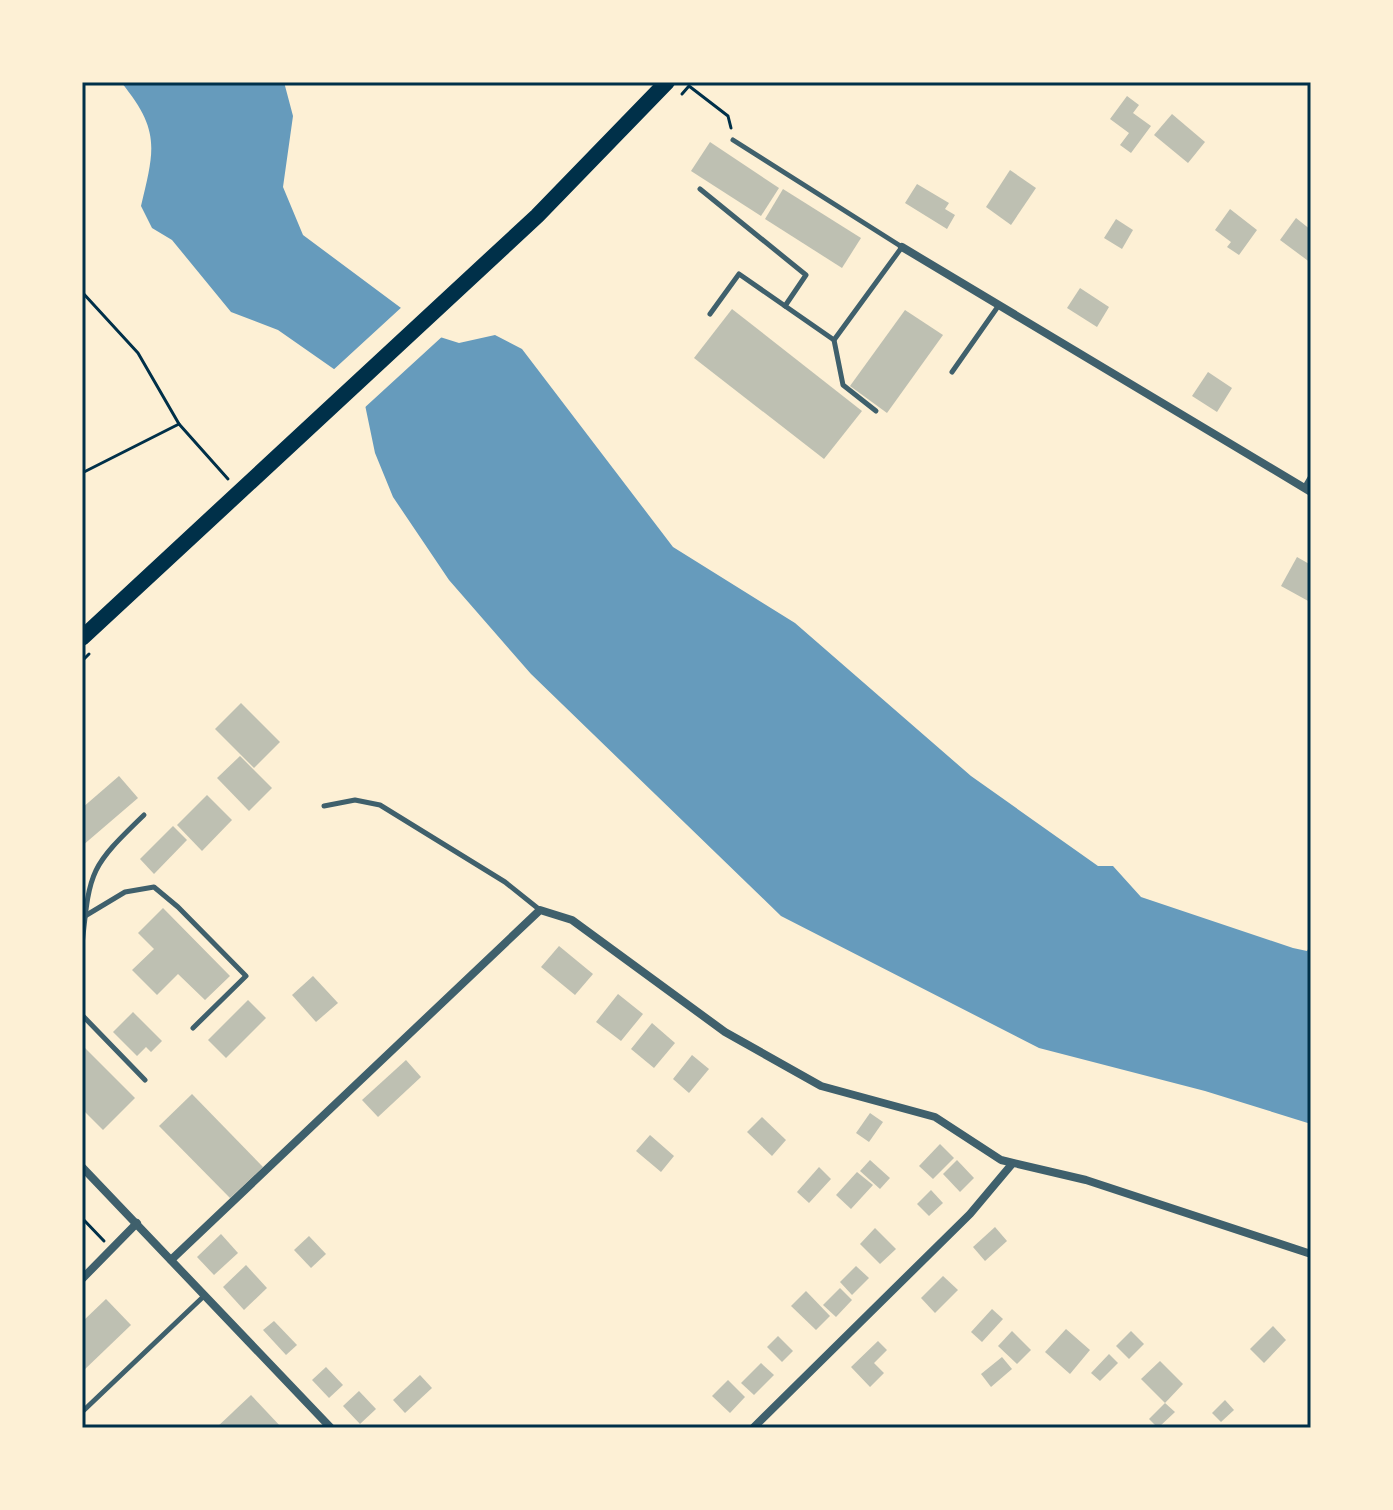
<svg xmlns="http://www.w3.org/2000/svg" width="1393" height="1510" viewBox="0 0 1393 1510" font-family="'DejaVu Sans',sans-serif">
	<style>
		.water { fill: #669bbc }
		.pier { fill: #fdf0d5 }
		.building { fill: #bec0b2 }
		.lines { fill: none; stroke-linecap: round; stroke-linejoin: round }
		.path { stroke: #003049; stroke-width: 3 }
		.service { stroke: #3f606c; stroke-width: 5 }
		.minor { stroke: #3f606c; stroke-width: 8 }
		.primary { stroke: #003049; stroke-width: 16 }
		.neatline { fill: none; stroke: #003049; stroke-width: 3 }
	</style>
	<rect width="100%" height="100%" fill="#fdf0d5"/>
	<path class="water" d="M121,82H284L293,116L283,187L303,235L440,337L459,343L495,335L522,349L673,547L795,623L971,776L1098,866H1113L1141,897L1293,948L1307,951L1311,944V1124L1205,1091L1039,1048L781,916L531,674L449,580L393,497L375,453L364,400L351,381L278,330L231,312L172,240L152,228L141,206C155,148 160,130 121,82Z"/>
	<path class="pier" d="M404,305L445,334L362,410L348,384L331,372Z"/>
	<g class="building">
		<path d="M1127,96L1139,105L1133,113L1151,126L1131,153L1120,145L1129,133L1110,119Z"/>
		<path d="M1172,114L1205,142L1188,163L1154,135Z"/>
		<path d="M710,142L779,188L761,216L691,171Z"/>
		<path d="M1010,170L1036,188L1011,225L986,207Z"/>
		<path d="M917,184L949,203L945,209L955,215L947,229L905,203Z"/>
		<path d="M783,189L861,238L842,268L765,219Z"/>
		<path d="M1230,209L1257,230L1239,255L1227,247L1231,242L1215,230Z"/>
		<path d="M1296,218L1311,230V263L1280,240Z"/>
		<path d="M1116,219L1133,230L1122,249L1104,238Z"/>
		<path d="M1080,288L1109,307L1097,327L1067,308Z"/>
		<path d="M732,309L862,411L824,459L694,358Z"/>
		<path d="M905,310L943,335L887,413L850,386Z"/>
		<path d="M1208,372L1232,388L1217,412L1192,396Z"/>
		<path d="M1297,557L1311,565L1310,602L1281,586Z"/>
		<path d="M241,703L280,742L254,768L215,729Z"/>
		<path d="M240,756L272,788L249,811L217,778Z"/>
		<path d="M119,776L138,798L82,846V808Z"/>
		<path d="M207,795L232,820L202,851L177,825Z"/>
		<path d="M173,826L187,840L154,874L140,859Z"/>
		<path d="M163,908L230,976L205,1000L178,974L157,995L132,970L154,949L138,933Z"/>
		<path d="M559,946L593,974L575,995L541,967Z"/>
		<path d="M313,976L338,1003L316,1022L292,995Z"/>
		<path d="M618,994L643,1014L621,1041L596,1022Z"/>
		<path d="M248,1000L266,1018L226,1058L208,1040Z"/>
		<path d="M133,1012L162,1041L151,1052L146,1047L137,1056L113,1032Z"/>
		<path d="M652,1023L675,1043L654,1068L631,1049Z"/>
		<path d="M82,1045L135,1098L103,1130L82,1109Z"/>
		<path d="M692,1055L709,1069L689,1093L673,1079Z"/>
		<path d="M406,1060L421,1077L378,1117L362,1100Z"/>
		<path d="M192,1094L263,1167L230,1198L159,1126Z"/>
		<path d="M870,1113L883,1122L869,1142L856,1133Z"/>
		<path d="M762,1117L786,1140L772,1156L747,1132Z"/>
		<path d="M650,1135L674,1156L661,1172L636,1151Z"/>
		<path d="M940,1144L954,1158L933,1179L919,1166Z"/>
		<path d="M870,1160L890,1178L880,1189L860,1171Z"/>
		<path d="M957,1160L974,1178L960,1192L943,1174Z"/>
		<path d="M819,1167L831,1179L809,1203L797,1192Z"/>
		<path d="M857,1172L873,1185L851,1209L836,1195Z"/>
		<path d="M931,1190L943,1203L929,1216L917,1204Z"/>
		<path d="M995,1227L1007,1241L985,1261L973,1247Z"/>
		<path d="M875,1228L896,1249L880,1264L860,1244Z"/>
		<path d="M221,1234L238,1253L214,1275L197,1257Z"/>
		<path d="M309,1236L326,1254L311,1268L294,1250Z"/>
		<path d="M246,1265L267,1288L244,1310L223,1287Z"/>
		<path d="M856,1266L869,1278L852,1295L840,1282Z"/>
		<path d="M943,1276L958,1290L935,1313L921,1298Z"/>
		<path d="M840,1288L852,1300L836,1317L823,1305Z"/>
		<path d="M806,1291L830,1316L816,1330L791,1306Z"/>
		<path d="M106,1299L131,1325L82,1372V1322Z"/>
		<path d="M992,1309L1003,1319L982,1342L971,1332Z"/>
		<path d="M274,1321L297,1345L286,1355L263,1330Z"/>
		<path d="M1273,1326L1286,1340L1264,1363L1250,1349Z"/>
		<path d="M1066,1329L1090,1350L1070,1374L1045,1352Z"/>
		<path d="M1012,1331L1031,1350L1017,1364L998,1346Z"/>
		<path d="M1131,1331L1144,1344L1129,1359L1116,1346Z"/>
		<path d="M778,1336L793,1351L782,1362L767,1347Z"/>
		<path d="M878,1341L887,1350L874,1363L884,1373L870,1387L851,1367Z"/>
		<path d="M1109,1354L1118,1363L1100,1381L1091,1373Z"/>
		<path d="M1002,1357L1012,1369L991,1387L981,1374Z"/>
		<path d="M1160,1361L1183,1384L1165,1403L1141,1379Z"/>
		<path d="M761,1363L774,1375L754,1395L741,1383Z"/>
		<path d="M326,1367L343,1385L329,1398L312,1380Z"/>
		<path d="M420,1375L432,1388L405,1413L393,1400Z"/>
		<path d="M728,1380L745,1397L730,1413L712,1396Z"/>
		<path d="M359,1391L376,1409L360,1424L343,1406Z"/>
		<path d="M251,1395L282,1428H216Z"/>
		<path d="M1225,1400L1234,1410L1221,1422L1212,1413Z"/>
		<path d="M1165,1403L1175,1412L1158,1428L1149,1419Z"/>
	</g>
	<g class="lines">
		<g class="path">
			<path d="M682,94L689,86L728,116L731,128"/>
			<path d="M82,292L138,353L179,424L228,479"/>
			<path d="M82,473L179,424"/>
			<path d="M82,661L89,654"/>
			<path d="M82,1218L104,1241"/>
		</g>
		<g class="service">
			<path d="M700,189L806,275L785,306"/>
			<path d="M710,314L739,274L834,340L902,247L733,140"/>
			<path d="M834,340L843,385L876,411"/>
			<path d="M952,372L999,305"/>
			<path d="M1304,488L1311,476"/>
			<path d="M324,806L355,800L380,805L505,882L540,910"/>
			<path d="M85,916L125,892L154,887L178,907L246,976L193,1028"/>
			<path d="M82,945C90,870 89,868 144,815"/>
			<path d="M82,1015L145,1080"/>
			<path d="M82,1412L204,1296"/>
		</g>
		<g class="minor">
			<path d="M902,247L1311,492"/>
			<path d="M82,1167L331,1428"/>
			<path d="M171,1260L540,910L572,920L725,1032L821,1086L935,1117L1001,1160L1086,1180L1311,1254"/>
			<path d="M82,1279L137,1223"/>
			<path d="M753,1428L970,1214L1012,1164"/>
		</g>
		<path class="primary" d="M82,638L537,216L667,82"/>
	</g>
	<rect width="1393" height="1510" fill="none" stroke="#fdf0d5" stroke-width="168"/>
	<rect x="84" y="84" width="1225" height="1342" class="neatline"/>
</svg>
